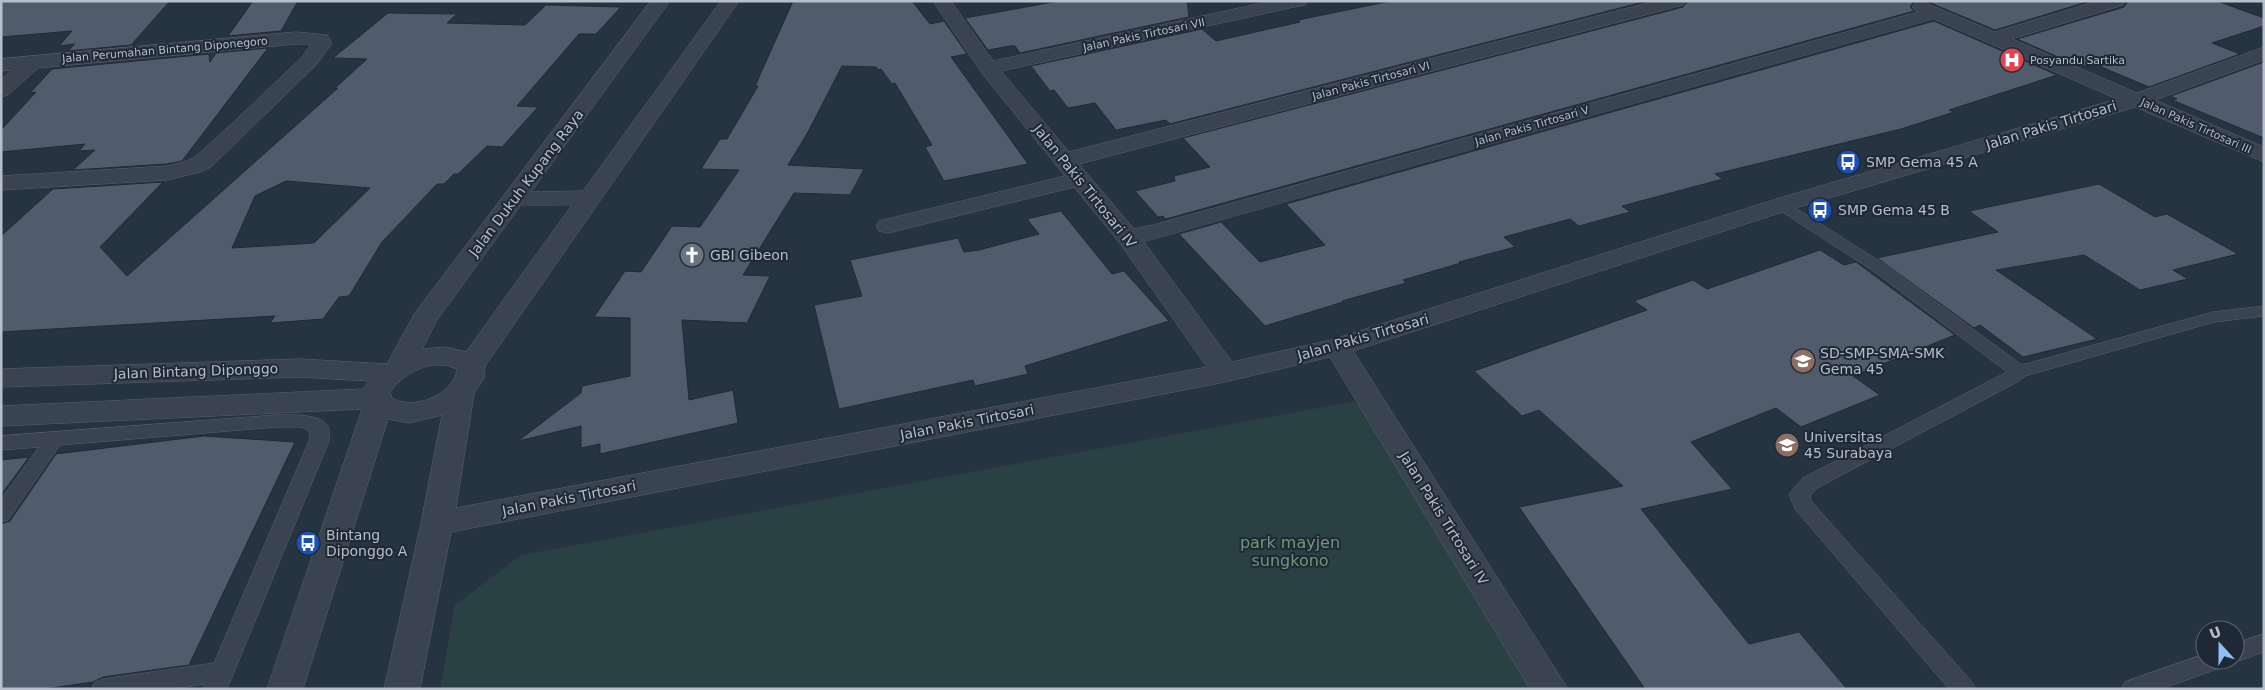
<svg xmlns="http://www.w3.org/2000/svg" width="2265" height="690" viewBox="0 0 2265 690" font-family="'DejaVu Sans',sans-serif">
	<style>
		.green { fill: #294142 }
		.building { fill: #505c6b; stroke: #212b37; fill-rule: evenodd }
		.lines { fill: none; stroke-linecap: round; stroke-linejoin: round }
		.service-casing { stroke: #58626d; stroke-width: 1 }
		.minor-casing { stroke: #58626d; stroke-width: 1 }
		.service { fill: #3a4450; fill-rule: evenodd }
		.minor { fill: #3a4450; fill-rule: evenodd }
		.labels { text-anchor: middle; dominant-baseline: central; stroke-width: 4; stroke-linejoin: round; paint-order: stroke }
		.far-street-label { font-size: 11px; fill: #b7bfca; stroke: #1f2935 }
		.far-poi-label { font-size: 11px; fill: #b7bfca; stroke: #1f2935; text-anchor: start }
		.street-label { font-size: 14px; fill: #b7bfca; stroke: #1f2935 }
		.poi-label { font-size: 14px; fill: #b7bfca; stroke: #1f2935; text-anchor: start }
		.near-park-label { font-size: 16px; fill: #6f9a76; stroke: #1f2935 }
	</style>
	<rect width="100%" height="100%" fill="#263340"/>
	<path class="green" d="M1361,400L1532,689H440L455,605L521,555Z"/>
	<g class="building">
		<path d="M1,1H170L131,45L68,51L75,44L59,46L72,31L1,37Z"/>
		<path d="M253,1H298L281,31L228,36Z"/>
		<path d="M793,1H912L930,24L944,21L967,54L951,57L1028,164L944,181L925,147L932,145L895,83L892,84L881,69L878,70L876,67L842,66L808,132L788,165L864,169L850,195L794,193L743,275L770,276L747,323L682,320L689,400L733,390L738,423L600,454V444L581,448V426L518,441L581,393L582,386L630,376V318L594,317L625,271L641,272L672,226L700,227L739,170L701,169L720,139H727L758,86H755Z"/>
		<path d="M1059,1H1187L1189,17L1020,53L1015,46H1010L988,50L965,18Z"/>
		<path d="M1391,1H1647L1170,124L1166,120L1116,130L1095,103L1068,108L1054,90L1050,91L1031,66L1202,29L1216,41L1300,22L1298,20Z"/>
		<path d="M1688,1H1914L1910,7L1914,11L1166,219L1163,216L1158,217L1135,191L1175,181L1174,176L1210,167L1183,138L1683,7Z"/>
		<path d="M1926,1H2090L1995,30Z"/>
		<path d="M2128,1H2217L2264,18V26L2212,43L2240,54L2149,87L2092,63L2081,67L2017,39L2124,7Z"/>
		<path d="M546,5L621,7L596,34H579L517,106L538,107L502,147L487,146L458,174H454L444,184H437L382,242L349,296L339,297L323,319L270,323L275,316L1,332V236L53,189L163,182L100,247L127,276L338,88L334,89L367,59L333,58L388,13L457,14L447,23L525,25ZM286,181L370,188L314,243L232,248L255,196Z"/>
		<path d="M1934,21L2057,75L1949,110L1954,112L1901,129L1715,174L1723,179L1622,206L1630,212L1579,226L1570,219L1504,237L1515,247L1459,262L1461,263L1403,280L1406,283L1342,301L1343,302L1265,326L1179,234L1221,222L1260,262L1325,245L1286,204Z"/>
		<path d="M268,48L182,161L167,164L73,170L95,150L79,151L85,144L1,152V130L36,92L30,93L52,69L209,54L210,62L216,53Z"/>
		<path d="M2264,62V138L2172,100L2177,99L2171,96Z"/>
		<path d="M2099,184L2155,217L2167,214L2238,254L2173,270L2188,279L2140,290L2084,255L1996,270L2097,339L2023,357L1980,325L1974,328L1877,258L1998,232L1969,211Z"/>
		<path d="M1061,211L1112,274L1124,271L1169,321L1025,366L1028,374L975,386L973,380L839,409L814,305L862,296L850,260L958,238L964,252L979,250L1039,234L1027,219Z"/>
		<path d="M1820,250L1844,265L1856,262L1955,335L1853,376L1880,395L1801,427L1776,408L1691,442L1732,489L1641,509L1749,644L1799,632L1847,689H1645L1519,507L1623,486L1539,410L1522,416L1474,371L1647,310L1634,301L1693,280L1707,289Z"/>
		<path d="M204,436L295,442L189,665L103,677L93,682L44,689H1V524L10,521L56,454Z"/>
		<path d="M29,457L1,495V460Z"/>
	</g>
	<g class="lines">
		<defs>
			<g id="service">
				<path d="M1781,200L1786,202L1887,266L2022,365L2213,312L2264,306V316L2214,322L2025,376L2019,381L1817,488L1810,496L1811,501L1972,682L1976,689H1949L1795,509L1789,494L1803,478L2007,372L1875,272L1776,208L1773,205L1776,202Z"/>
				<path d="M277,415C290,415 318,413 327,425C330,429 329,436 329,441L227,689H203L205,684L173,689H91L95,682L103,679L214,663L309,441L310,431L301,427H277L60,445L8,520L1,522V499L39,447L1,450V436Z"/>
				<path d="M2264,634V652L2235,662L2228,660H2235V644Z"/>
				<path d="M2205,654V660H2226L2223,667L2161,689H2121L2125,682Z"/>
			</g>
			<g id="minor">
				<path d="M651,1H670L531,192L583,191L721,1H739L485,366L484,378L474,394L456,508L1207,367L1119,242L1074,187L888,233L879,231L876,226L879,221L1065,176L981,72L933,1H951L993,61L1272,1H1308L1305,5L1299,6L1001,71L1069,152L1655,1H1686L1683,5L1079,164L1134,229L1153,225L1918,12L1912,7L1915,3L1921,1L1995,32L2097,1H2126L2123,5L2012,39L2137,93L2264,47V60L2155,100L2264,147V162L2135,107L1789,210L1353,351L1568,689H1530L1330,357L1225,382L451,532L420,689H384L421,523L442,415L409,423L388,419L303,689H267L362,409L1,426V406L363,389L369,381L300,377L1,387V369L300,359L387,364L415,313ZM1934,19L2117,99L1773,200L1331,340L1232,362L1144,242ZM572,205L466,352L446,347L422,349L437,320L520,206ZM432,365H446L457,369C454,395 413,411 392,398L390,392C400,378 416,368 432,365Z"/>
				<path d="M296,32L327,35L332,43L317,64L211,167L200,172L167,180L1,190V176L167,166L184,162L195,157L237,119L303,56L311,44H296L38,68L8,95L1,97V80L12,70L1,71V59Z"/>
			</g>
		</defs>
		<use href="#service" class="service-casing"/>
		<use href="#minor" class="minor-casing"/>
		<use href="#service" class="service"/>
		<use href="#minor" class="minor"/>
	</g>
	<defs>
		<symbol id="hospital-disc" viewBox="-11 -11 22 22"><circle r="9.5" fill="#e0444e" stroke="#1f2935"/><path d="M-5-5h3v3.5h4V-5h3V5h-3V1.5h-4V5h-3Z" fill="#fff"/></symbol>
		<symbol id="bus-disc" viewBox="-11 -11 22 22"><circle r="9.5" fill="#1a4fb4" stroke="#1f2935"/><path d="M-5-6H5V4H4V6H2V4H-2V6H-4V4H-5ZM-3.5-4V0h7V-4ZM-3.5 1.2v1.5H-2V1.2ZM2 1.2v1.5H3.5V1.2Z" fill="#fff"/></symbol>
		<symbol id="church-disc" viewBox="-11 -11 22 22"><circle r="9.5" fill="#6b7280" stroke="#1f2935"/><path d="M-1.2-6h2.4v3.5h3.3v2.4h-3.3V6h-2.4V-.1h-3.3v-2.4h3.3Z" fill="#fff"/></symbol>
		<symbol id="school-disc" viewBox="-11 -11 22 22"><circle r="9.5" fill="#8d6e63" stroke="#1f2935"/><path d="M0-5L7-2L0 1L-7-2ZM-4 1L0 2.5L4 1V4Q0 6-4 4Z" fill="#fff"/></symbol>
		<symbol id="university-disc" viewBox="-11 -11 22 22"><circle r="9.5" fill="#8d6e63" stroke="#1f2935"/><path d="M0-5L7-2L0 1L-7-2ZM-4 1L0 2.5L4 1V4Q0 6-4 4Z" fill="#fff"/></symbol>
	</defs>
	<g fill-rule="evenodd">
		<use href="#hospital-disc" x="1998" y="46" width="28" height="28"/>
		<use href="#bus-disc" x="1834" y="148" width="28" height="28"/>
		<use href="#bus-disc" x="1806" y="196" width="28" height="28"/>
		<use href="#church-disc" x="678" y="241" width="28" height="28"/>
		<use href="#school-disc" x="1789" y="347" width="28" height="28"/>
		<use href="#university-disc" x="1773" y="431" width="28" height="28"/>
		<use href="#bus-disc" x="294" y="529" width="28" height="28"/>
	</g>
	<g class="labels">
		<g class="far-street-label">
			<text transform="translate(1144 35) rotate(-12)">Jalan Pakis Tirtosari VII</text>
			<text transform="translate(165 50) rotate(-5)">Jalan Perumahan Bintang Diponegoro</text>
			<text transform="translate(1371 81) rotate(-15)">Jalan Pakis Tirtosari VI</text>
			<text transform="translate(1532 126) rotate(-16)">Jalan Pakis Tirtosari V</text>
			<text transform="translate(2196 126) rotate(24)">Jalan Pakis Tirtosari III</text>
		</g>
		<g class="far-poi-label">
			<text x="2030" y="60">Posyandu Sartika</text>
		</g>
		<g class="street-label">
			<text transform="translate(2051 125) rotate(-17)">Jalan Pakis Tirtosari</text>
			<text transform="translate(526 183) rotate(-53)">Jalan Dukuh Kupang Raya</text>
			<text transform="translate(1085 186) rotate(51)">Jalan Pakis Tirtosari IV</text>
			<text transform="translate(1363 337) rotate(-16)">Jalan Pakis Tirtosari</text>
			<text transform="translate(196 371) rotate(-2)">Jalan Bintang Diponggo</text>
			<text transform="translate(967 422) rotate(-11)">Jalan Pakis Tirtosari</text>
			<text transform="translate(569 498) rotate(-11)">Jalan Pakis Tirtosari</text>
			<text transform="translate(1444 518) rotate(58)">Jalan Pakis Tirtosari IV</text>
		</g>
		<g class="poi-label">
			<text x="1866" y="162">SMP Gema 45 A</text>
			<text x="1838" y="210">SMP Gema 45 B</text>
			<text x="710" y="255">GBI Gibeon</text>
			<text x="1820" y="353">SD-SMP-SMA-SMK<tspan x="1820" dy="16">Gema 45</tspan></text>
			<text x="1804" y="437">Universitas<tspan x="1804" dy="16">45 Surabaya</tspan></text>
			<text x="326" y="535">Bintang<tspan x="326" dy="16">Diponggo A</tspan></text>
		</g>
		<g class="near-park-label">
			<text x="1290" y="542">park mayjen<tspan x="1290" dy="18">sungkono</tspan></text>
		</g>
	</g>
	<rect width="2265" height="690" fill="none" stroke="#b7bfca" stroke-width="5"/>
	<g transform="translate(2220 645) rotate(339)"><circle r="24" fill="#1f2935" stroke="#5c6571"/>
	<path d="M0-4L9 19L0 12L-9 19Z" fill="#91bdf5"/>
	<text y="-8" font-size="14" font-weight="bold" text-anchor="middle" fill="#b7bfca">U</text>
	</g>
</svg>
